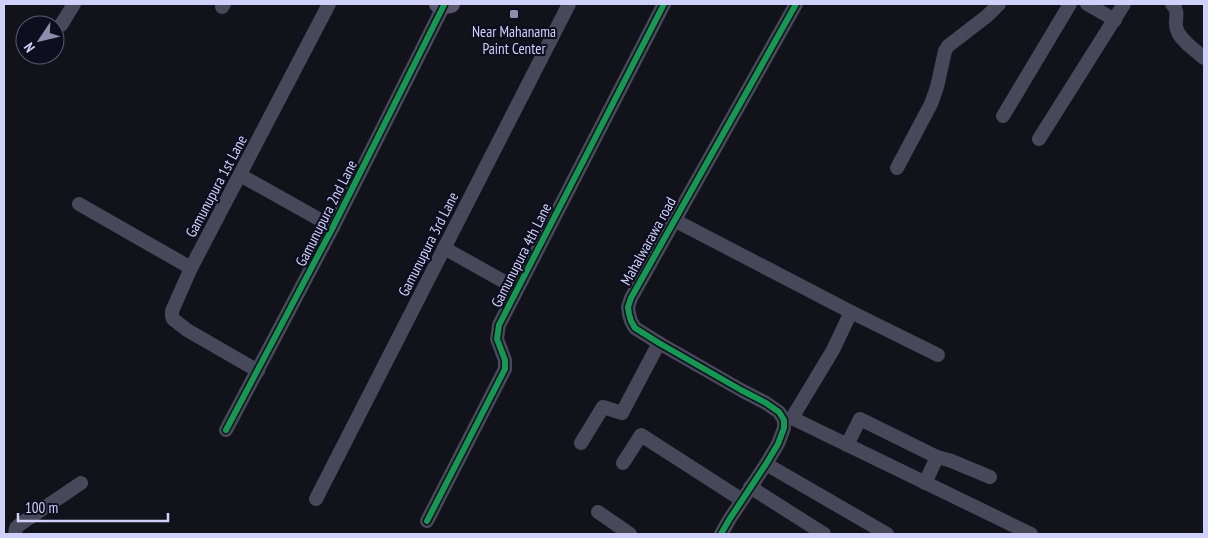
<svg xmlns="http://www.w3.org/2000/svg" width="1208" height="538" viewBox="0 0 1208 538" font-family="'PT Sans Narrow',sans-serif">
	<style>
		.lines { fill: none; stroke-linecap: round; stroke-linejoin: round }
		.minor { stroke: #47495b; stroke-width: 14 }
		.major { stroke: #59536c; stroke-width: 18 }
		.cycleway-casing { stroke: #0e0e1e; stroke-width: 9 }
		.cycleway { stroke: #139951; stroke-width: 6 }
		.poi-dot { fill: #8e8eac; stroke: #0e0e1e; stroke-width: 2 }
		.labels { text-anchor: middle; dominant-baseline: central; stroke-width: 4.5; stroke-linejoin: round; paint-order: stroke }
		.poi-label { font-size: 15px; fill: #d0d1fb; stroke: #0e0e1e }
		.street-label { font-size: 15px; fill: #d0d1fb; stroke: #0e0e1e }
	</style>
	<rect width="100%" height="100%" fill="#12121a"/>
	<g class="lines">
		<g class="minor">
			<path d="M1087,4L1115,20"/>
			<path d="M1172,4C1181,13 1173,20 1177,30C1181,41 1195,50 1204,58"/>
			<path d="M222,7L224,4"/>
			<path d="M61,25L74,4"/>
			<path d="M1003,116L1070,4"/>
			<path d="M1039,139L1124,4"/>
			<path d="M897,168L931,104L937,87L945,51L948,46L987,16L999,4"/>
			<path d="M240,175L333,227"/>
			<path d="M79,204L191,268L329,4"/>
			<path d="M674,220L851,312"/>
			<path d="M444,248L517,289"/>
			<path d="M191,268L172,311V316L173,319L187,330L258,371"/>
			<path d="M792,418L833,350L851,312L938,355"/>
			<path d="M784,420L792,418L1031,534"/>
			<path d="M226,430L333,227L444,5"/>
			<path d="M581,443L603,407L622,413L659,343"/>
			<path d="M847,445L860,419L937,457L925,483"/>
			<path d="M937,457L949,460L990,477"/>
			<path d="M623,463L641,435L742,500"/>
			<path d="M766,464L887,534"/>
			<path d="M750,487L824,534"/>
			<path d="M316,499L569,4"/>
			<path d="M598,512L630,534"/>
			<path d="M427,521L505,369V360L497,339L499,325L664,4"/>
			<path d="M15,534L16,528L19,525L81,483"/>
			<path d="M721,534L729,520L766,464L778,444L784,428V420L779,412L766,403L741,390L659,343L635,328L631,321L629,314L628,307L631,298L796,4"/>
		</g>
		<path class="major" d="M438,4L444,5L451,4"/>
		<defs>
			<g id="cycleway">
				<path d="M226,430L333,227L444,5"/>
				<path d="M427,521L505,369V360L497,339L499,325L664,4"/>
				<path d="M721,534L729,520L766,464L778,444L784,428V420L779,412L766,403L741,390L659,343L635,328L631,321L629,314L628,307L631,298L796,4"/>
			</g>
		</defs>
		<use href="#cycleway" class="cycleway-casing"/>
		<use href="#cycleway" class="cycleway"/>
	</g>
	<rect class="poi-dot" x="509" y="9" width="10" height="10" rx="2.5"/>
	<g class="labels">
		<g class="poi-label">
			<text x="514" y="31">Near Mahanama<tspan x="514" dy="17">Paint Center</tspan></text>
		</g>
		<g class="street-label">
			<text transform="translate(216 186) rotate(-62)">Gamunupura 1st Lane</text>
			<text transform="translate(326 213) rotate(-63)">Gamunupura 2nd Lane</text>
			<text transform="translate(648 241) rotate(-61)">Mahalwarawa road</text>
			<text transform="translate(428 244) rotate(-63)">Gamunupura 3rd Lane</text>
			<text transform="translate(521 255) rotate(-63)">Gamunupura 4th Lane</text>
		</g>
	</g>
	<rect width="1208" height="538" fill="none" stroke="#d0d1fb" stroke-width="10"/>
	<g transform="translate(40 40) rotate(235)"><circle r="24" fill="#0e0e1e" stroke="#5c5c76"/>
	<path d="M0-4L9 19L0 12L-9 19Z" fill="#8e8eac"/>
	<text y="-8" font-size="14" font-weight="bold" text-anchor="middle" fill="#d0d1fb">N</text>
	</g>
	<path d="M18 513v8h150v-8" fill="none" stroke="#d0d1fb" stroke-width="2.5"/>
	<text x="25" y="513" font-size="15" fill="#d0d1fb" stroke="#0e0e1e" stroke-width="4" paint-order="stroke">100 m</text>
</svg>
